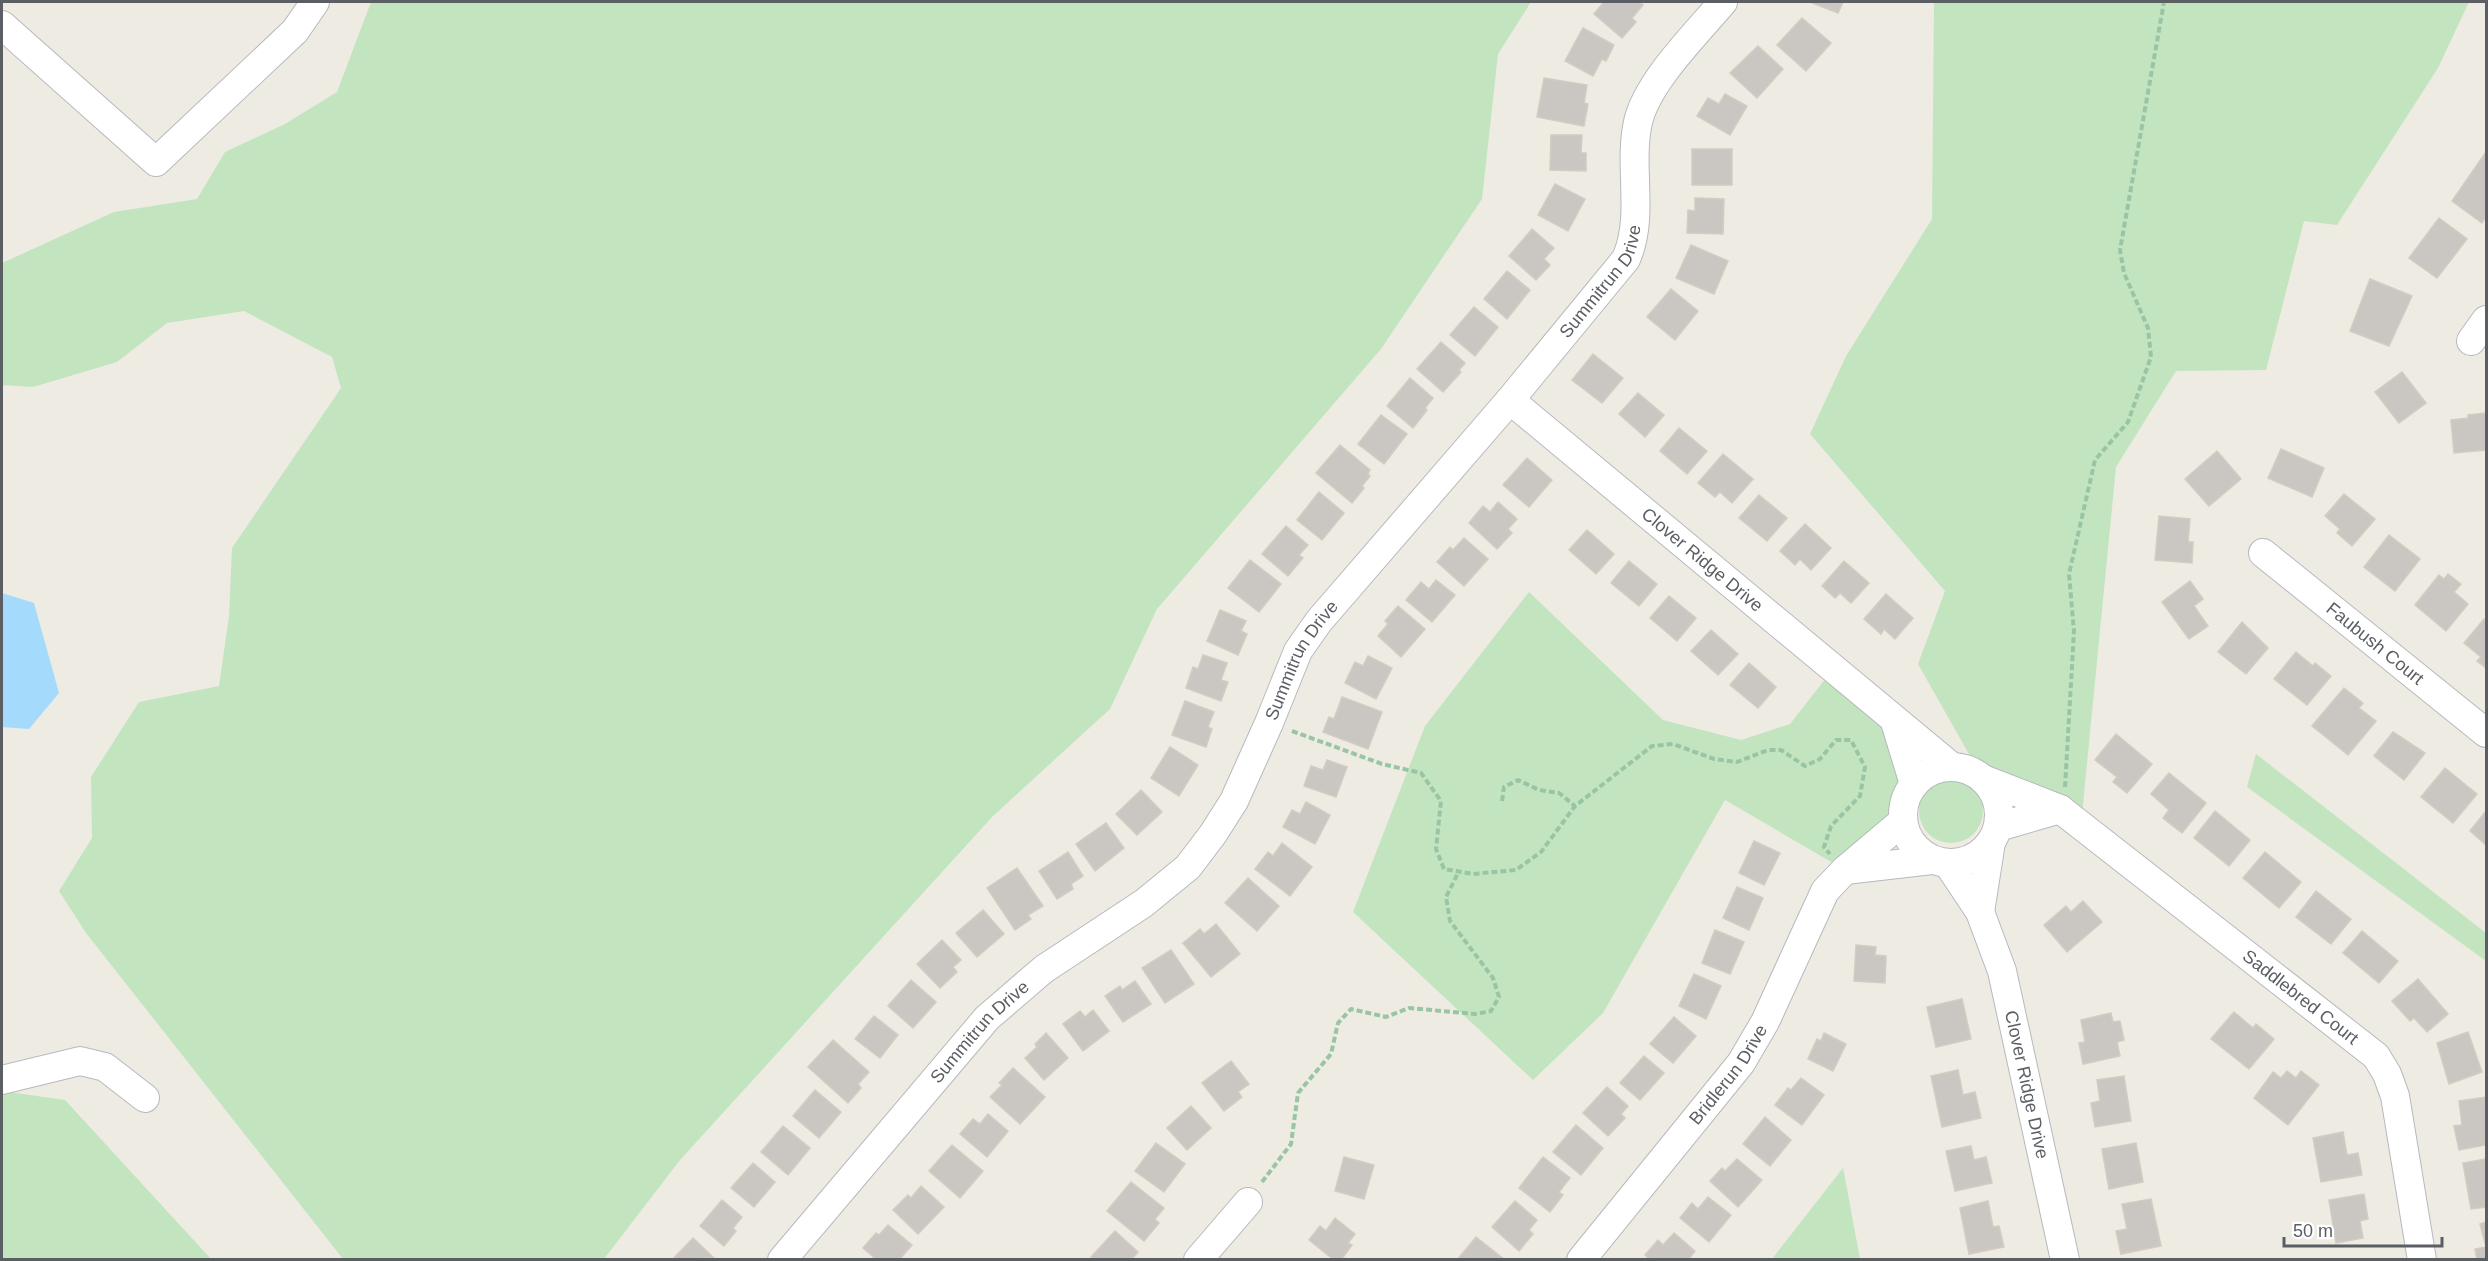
<svg xmlns="http://www.w3.org/2000/svg" width="2488" height="1261" viewBox="0 0 2488 1261" font-family="Arial,sans-serif">
	<style>
		.green { fill: #c2e5c0 }
		.water { fill: #a4dbfd }
		.building { fill: #cac7c2; stroke: #d2ccc2; stroke-width: 1.5 }
		.lines { fill: none; stroke-linecap: round; stroke-linejoin: round }
		.minor-casing { stroke: #b6b9bd; stroke-width: 30 }
		.path { stroke: #99c5a4; stroke-width: 4; stroke-dasharray: 6 3; stroke-linecap: butt }
		.minor { stroke: #fff; stroke-width: 28 }
		.labels { text-anchor: middle; dominant-baseline: central; stroke-width: 4.5; stroke-linejoin: round; paint-order: stroke }
		.street-label { font-size: 18px; fill: #5b5f64; stroke: #fff }
	</style>
	<rect width="100%" height="100%" fill="#eeebe3"/>
	<g class="green">
		<path d="M371,2H1531L1498,54L1482,199L1381,349L1157,609L1110,709L993,816L680,1160L604,1259H343L86,933L59,891L92,838L91,777L139,702L219,686L229,616L232,548L341,388L332,357L244,311L167,323L117,362L33,387L2,385V263L114,212L197,199L225,152L285,124L337,92Z"/>
		<path d="M1934,2H2469L2438,68L2337,225L2304,221L2266,370L2176,371L2116,467L2081,825L1983,779L1918,664L1945,591L1810,434L1846,356L1932,219Z"/>
		<path d="M1529,592L1663,720L1741,740L1790,724L1833,669L1895,722L1914,784L1905,799L1903,821L1845,870L1725,800L1603,1013L1533,1080L1353,912L1425,726Z"/>
		<path d="M2256,754L2486,933V961L2247,787Z"/>
		<circle cx="1951" cy="811" r="32"/>
		<path d="M2,1091L65,1100L211,1259L2,1260Z"/>
		<path d="M1843,1167L1860,1259H1772L1843,1168Z"/>
	</g>
	<path class="water" d="M2,593L34,603L59,693L29,729L2,727Z"/>
	<g class="building">
		<path d="M1604,2H1639L1643,5L1632,18L1636,22L1622,38L1594,14Z"/>
		<path d="M1810,2H1843L1838,13Z"/>
		<path d="M1802,18L1831,43L1806,71L1777,45Z"/>
		<path d="M1583,28L1614,45L1606,61L1602,59L1593,76L1565,61Z"/>
		<path d="M1758,46L1783,69L1757,98L1730,73Z"/>
		<path d="M1544,78L1587,85L1584,103L1588,104L1584,126L1537,117Z"/>
		<path d="M1725,94L1747,106L1730,135L1697,116L1708,98L1719,104Z"/>
		<path d="M1551,135H1582L1581,153H1586V171L1550,170Z"/>
		<rect x="1692" y="149" width="40" height="36"/>
		<path d="M2486,152V216L2482,223L2452,201Z"/>
		<path d="M1555,184L1585,199L1568,231L1538,215Z"/>
		<path d="M1695,198L1724,199L1723,234L1687,233L1688,210L1695,211Z"/>
		<path d="M2439,218L2467,239L2437,278L2409,258Z"/>
		<path d="M1532,229L1554,248L1544,259L1550,265L1536,280L1509,256Z"/>
		<path d="M1691,245L1728,261L1714,294L1676,278Z"/>
		<path d="M1507,271L1530,290L1507,319L1484,299Z"/>
		<path d="M2370,279L2412,296L2389,346L2350,331Z"/>
		<path d="M1671,289L1698,311L1675,340L1647,317Z"/>
		<path d="M1474,307L1498,327L1475,356L1450,335Z"/>
		<path d="M1441,342L1465,363L1459,370L1461,372L1443,392L1417,369Z"/>
		<path d="M1593,354L1623,378L1602,403L1572,380Z"/>
		<path d="M2402,372L2426,403L2399,423L2375,392Z"/>
		<path d="M1410,378L1433,398L1425,408L1427,410L1413,428L1387,406Z"/>
		<path d="M1638,393L1664,415L1645,437L1619,414Z"/>
		<path d="M2486,413V450L2454,453L2451,420L2468,418V415Z"/>
		<path d="M1381,415L1407,434L1384,464L1358,444Z"/>
		<path d="M1679,428L1707,451L1687,474L1660,451Z"/>
		<path d="M1340,445L1370,470L1368,474L1370,476L1362,486L1364,488L1352,503L1316,473Z"/>
		<path d="M2281,449L2324,468L2312,497L2268,478Z"/>
		<path d="M2217,451L2241,479L2209,506L2185,479Z"/>
		<path d="M1723,454L1753,479L1732,503L1720,492L1715,497L1698,483Z"/>
		<path d="M1527,458L1552,480L1529,507L1503,485Z"/>
		<path d="M1319,492L1344,513L1322,540L1297,520Z"/>
		<path d="M2344,494L2375,519L2352,546L2337,533L2340,529L2325,516Z"/>
		<path d="M1759,495L1787,518L1767,541L1739,518Z"/>
		<path d="M1498,502L1517,519L1508,529L1512,533L1497,549L1469,523L1483,506L1490,512Z"/>
		<path d="M2159,516L2190,519L2188,542H2193L2192,563L2155,560Z"/>
		<path d="M1805,524L1831,548L1811,570L1800,559L1795,565L1780,551Z"/>
		<path d="M1286,526L1308,545L1299,555L1303,558L1288,576L1262,554Z"/>
		<path d="M1587,530L1614,554L1596,574L1569,550Z"/>
		<path d="M2389,535L2420,559L2395,591L2364,567Z"/>
		<path d="M1464,538L1488,559L1464,586L1437,562L1450,547L1453,550Z"/>
		<path d="M1250,560L1281,584L1259,612L1228,588Z"/>
		<path d="M1629,561L1657,584L1639,606L1611,583Z"/>
		<path d="M1844,561L1869,583L1851,603L1840,593L1835,598L1822,586Z"/>
		<path d="M2448,574L2461,584L2454,592L2468,604L2446,631L2415,605L2439,575L2444,579Z"/>
		<path d="M1436,580L1455,595L1432,622L1406,600L1421,582L1429,589Z"/>
		<path d="M2190,581L2203,599L2194,606L2208,626L2189,639L2162,602Z"/>
		<path d="M1886,594L1913,618L1895,639L1884,629L1881,634L1864,619Z"/>
		<path d="M1669,596L1696,618L1677,641L1650,618Z"/>
		<path d="M1398,606L1425,629L1401,657L1378,636L1388,624L1385,621Z"/>
		<path d="M1220,610L1246,621L1241,631L1247,634L1238,655L1207,641Z"/>
		<path d="M2484,619L2486,621V668L2477,661L2481,657L2464,643Z"/>
		<path d="M2242,622L2268,648L2246,674L2218,652Z"/>
		<path d="M1711,630L1738,654L1718,675L1691,651Z"/>
		<path d="M2296,652L2313,666L2315,663L2331,676L2307,705L2274,679Z"/>
		<path d="M1203,655L1227,663L1221,680L1228,682L1221,701L1186,688L1193,667L1198,669Z"/>
		<path d="M1368,656L1392,668L1376,699L1345,683L1355,662L1363,666Z"/>
		<path d="M1749,663L1776,687L1758,708L1730,685Z"/>
		<path d="M2344,688L2363,703L2359,708L2376,721L2348,755L2312,726Z"/>
		<path d="M1342,697L1382,712L1368,749L1323,732L1329,717L1334,719Z"/>
		<path d="M1185,701L1214,712L1208,727L1212,729L1206,747L1172,735Z"/>
		<path d="M2393,732L2425,753L2404,780L2374,756Z"/>
		<path d="M2116,734L2152,764L2127,793L2113,782L2117,777L2095,760Z"/>
		<path d="M1170,747L1198,765L1179,796L1151,778Z"/>
		<path d="M1327,760L1347,767L1336,797L1304,786L1311,766L1323,770Z"/>
		<path d="M2445,768L2477,794L2453,823L2421,797Z"/>
		<path d="M2169,773L2206,803L2182,833L2163,818L2169,810L2151,794Z"/>
		<path d="M1141,790L1162,812L1137,835L1116,814Z"/>
		<path d="M1306,802L1330,815L1315,844L1283,827L1292,810L1300,814Z"/>
		<path d="M2215,811L2250,840L2229,866L2194,838Z"/>
		<path d="M2486,811V845L2470,831Z"/>
		<path d="M1106,823L1124,848L1095,871L1076,844Z"/>
		<path d="M1754,841L1780,853L1764,885L1739,873Z"/>
		<path d="M1282,843L1312,867L1290,896L1255,869L1268,852L1273,856Z"/>
		<path d="M1068,852L1083,876L1071,884L1073,889L1057,899L1039,871Z"/>
		<path d="M2265,852L2301,882L2279,908L2243,878Z"/>
		<path d="M1017,868L1043,906L1028,915L1031,919L1015,930L987,888Z"/>
		<path d="M1248,878L1279,906L1257,931L1225,903Z"/>
		<path d="M1737,887L1763,898L1749,930L1723,918Z"/>
		<path d="M2316,891L2351,919L2331,944L2296,917Z"/>
		<path d="M2083,901L2102,922L2067,952L2044,925L2066,906L2071,912Z"/>
		<path d="M983,910L1004,934L977,957L956,933Z"/>
		<path d="M1216,924L1240,954L1211,977L1183,943L1200,929L1204,934Z"/>
		<path d="M1715,930L1744,942L1730,974L1702,963Z"/>
		<path d="M2362,931L2398,961L2379,983L2343,953Z"/>
		<path d="M942,940L961,960L953,967L957,972L940,988L917,964Z"/>
		<path d="M1856,945L1876,947L1875,955L1886,956L1885,983L1854,981Z"/>
		<path d="M1171,950L1194,984L1165,1003L1142,968Z"/>
		<path d="M1694,974L1721,986L1706,1019L1679,1006Z"/>
		<path d="M2418,979L2448,1014L2427,1032L2414,1018L2410,1021L2392,1001Z"/>
		<path d="M911,980L936,1002L913,1028L888,1006Z"/>
		<path d="M1135,981L1151,1004L1123,1022L1105,996L1120,986L1122,990Z"/>
		<path d="M1962,999L1971,1039L1936,1047L1927,1007Z"/>
		<path d="M1093,1010L1109,1031L1083,1051L1063,1024L1080,1011L1085,1017Z"/>
		<path d="M2234,1012L2253,1028L2256,1024L2274,1039L2249,1069L2211,1039Z"/>
		<path d="M2111,1013L2113,1022L2120,1021L2124,1040L2117,1042L2120,1056L2083,1064L2079,1043L2085,1042L2081,1020Z"/>
		<path d="M874,1016L898,1035L880,1058L855,1039Z"/>
		<path d="M1674,1017L1696,1036L1673,1063L1650,1044Z"/>
		<path d="M2468,1032L2482,1072L2449,1084L2437,1043Z"/>
		<path d="M1046,1033L1068,1058L1044,1080L1025,1058L1037,1047L1035,1044Z"/>
		<path d="M1824,1033L1846,1044L1833,1071L1808,1059L1817,1039L1821,1041Z"/>
		<path d="M833,1040L869,1072L858,1084L861,1088L848,1103L808,1067Z"/>
		<path d="M1644,1056L1664,1073L1640,1100L1620,1083Z"/>
		<path d="M1231,1061L1249,1084L1238,1092L1242,1097L1224,1111L1202,1083Z"/>
		<path d="M1013,1068L1045,1097L1020,1124L990,1097L1002,1085L999,1083Z"/>
		<path d="M1958,1070L1963,1095L1975,1092L1981,1118L1942,1127L1931,1076Z"/>
		<path d="M2287,1071L2296,1078L2301,1071L2319,1085L2288,1125L2254,1098L2273,1072L2281,1078Z"/>
		<path d="M2124,1076L2131,1121L2095,1127L2091,1103L2100,1101L2097,1080Z"/>
		<path d="M1801,1078L1824,1095L1802,1125L1775,1105L1788,1088L1791,1090Z"/>
		<path d="M1607,1087L1628,1106L1621,1114L1625,1118L1608,1136L1583,1113Z"/>
		<path d="M815,1090L841,1112L819,1138L793,1116Z"/>
		<path d="M2486,1097V1145L2459,1150L2454,1126L2462,1125L2459,1101Z"/>
		<path d="M1191,1106L1211,1128L1187,1150L1167,1128Z"/>
		<path d="M988,1114L1008,1131L987,1157L960,1134L973,1119L980,1124Z"/>
		<path d="M1765,1117L1791,1140L1770,1166L1743,1144Z"/>
		<path d="M1576,1125L1603,1148L1581,1175L1553,1152Z"/>
		<path d="M783,1126L810,1148L788,1175L761,1152Z"/>
		<path d="M2343,1132L2347,1155L2358,1153L2362,1175L2321,1182L2313,1138Z"/>
		<path d="M1156,1143L1185,1164L1164,1192L1135,1171Z"/>
		<path d="M2136,1143L2143,1182L2109,1189L2102,1149Z"/>
		<path d="M952,1145L983,1171L960,1198L929,1171Z"/>
		<path d="M1971,1146L1974,1160L1986,1157L1992,1183L1955,1191L1946,1151Z"/>
		<path d="M1344,1157L1374,1165L1364,1199L1335,1191Z"/>
		<path d="M1543,1157L1570,1178L1559,1192L1563,1195L1550,1212L1519,1188Z"/>
		<path d="M1737,1159L1762,1180L1738,1207L1710,1181L1722,1168L1725,1171Z"/>
		<path d="M2486,1159V1207L2471,1209L2463,1163Z"/>
		<path d="M753,1163L775,1182L754,1207L731,1188Z"/>
		<path d="M1131,1182L1164,1208L1155,1219L1159,1223L1144,1241L1107,1211Z"/>
		<path d="M921,1186L944,1207L918,1234L893,1210L908,1195L911,1198Z"/>
		<path d="M2364,1194L2368,1219L2360,1221L2363,1238L2336,1243L2329,1200Z"/>
		<path d="M1708,1197L1731,1215L1709,1242L1680,1218L1692,1203L1698,1209Z"/>
		<path d="M2151,1199L2161,1246L2121,1254L2116,1231L2127,1229L2122,1204Z"/>
		<path d="M722,1200L742,1217L733,1228L736,1231L724,1246L700,1226Z"/>
		<path d="M1515,1201L1537,1220L1529,1230L1533,1234L1519,1251L1492,1227Z"/>
		<path d="M1988,1201L1993,1227L1999,1226L2004,1247L1969,1254L1960,1208Z"/>
		<path d="M1335,1218L1355,1234L1348,1243L1352,1245L1341,1260H1334L1309,1240L1320,1226L1326,1231Z"/>
		<path d="M2486,1222V1260H2477L2475,1249L2486,1247L2480,1224Z"/>
		<path d="M888,1225L912,1245L899,1260H877L863,1248L876,1233L879,1235Z"/>
		<path d="M1115,1231L1138,1252L1131,1260H1094L1091,1257Z"/>
		<path d="M1674,1233L1695,1251L1688,1260H1650L1645,1255L1658,1240L1663,1245Z"/>
		<path d="M1476,1237L1505,1260H1457Z"/>
		<path d="M693,1238L714,1258L672,1260Z"/>
	</g>
	<g class="lines">
		<defs>
			<g id="minor">
				<path d="M2,25L156,162L295,31L315,2"/>
				<path d="M2471,341L2486,320"/>
				<path id="s1" d="M1510,400L1952,767"/>
				<path id="s2" d="M2263,553L2486,733"/>
				<path d="M1895,722L1914,784"/>
				<circle cx="1951" cy="815" r="48"/>
				<path id="s3" d="M1983,779L2060,809L2376,1056L2387,1074L2395,1096L2422,1260"/>
				<path d="M1998,827L2060,809"/>
				<path id="s4" d="M1948,864L1980,912L2002,971L2065,1260"/>
				<path d="M1845,870L1932,860"/>
				<path d="M1980,912L1991,842"/>
				<path d="M2,1080L80,1061L105,1067L145,1098"/>
				<path id="s5" d="M782,1260L987,1018L1044,969L1144,903L1188,867L1213,834L1234,801L1269,723L1298,651L1319,621L1510,400L1626,259C1645,216 1628,167 1638,122C1647,82 1696,34 1723,2"/>
				<path d="M1198,1260L1248,1202"/>
				<path id="s6" d="M1581,1260L1741,1063L1765,1022L1825,891L1845,870L1903,821"/>
			</g>
		</defs>
		<use href="#minor" class="minor-casing"/>
		<g class="path">
			<path d="M1292,731L1382,764L1421,773L1441,801L1436,849L1444,869L1473,874L1516,870L1541,852L1575,806L1652,746L1673,744L1714,759L1737,762L1768,750H1781L1805,766L1820,759L1836,740H1851L1865,767L1860,796L1831,826L1824,847L1830,854"/>
			<path d="M2065,787L2074,631L2069,574L2095,460L2128,422L2151,357L2148,328L2124,273L2120,250L2164,2"/>
			<path d="M1502,801L1504,787L1518,780L1539,790L1559,793L1575,806"/>
			<path d="M1262,1182L1291,1144L1298,1093L1331,1054L1338,1023L1351,1009L1386,1017L1409,1008L1475,1014L1491,1011L1499,997L1493,978L1450,921L1446,897L1459,871"/>
		</g>
		<use href="#minor" class="minor"/>
	</g>
	<g class="labels">
		<g class="street-label">
			<text stroke="none"><textPath href="#s5" startOffset="1292">Summitrun Drive</textPath></text>
			<text stroke="none"><textPath href="#s1" startOffset="250">Clover Ridge Drive</textPath></text>
			<text stroke="none"><textPath href="#s2" startOffset="144">Faubush Court</textPath></text>
			<text stroke="none"><textPath href="#s5" startOffset="806">Summitrun Drive</textPath></text>
			<text stroke="none"><textPath href="#s3" startOffset="388">Saddlebred Court</textPath></text>
			<text stroke="none"><textPath href="#s5" startOffset="302">Summitrun Drive</textPath></text>
			<text stroke="none"><textPath href="#s6" startOffset="237">Bridlerun Drive</textPath></text>
			<text stroke="none"><textPath href="#s4" startOffset="237">Clover Ridge Drive</textPath></text>
		</g>
	</g>
	<rect width="2488" height="1261" fill="none" stroke="#5b5f64" stroke-width="6"/>
	<path d="M2284 1237v9h158v-9" fill="none" stroke="#5b5f64" stroke-width="3"/>
	<text x="2293" y="1237" font-size="18" fill="#5b5f64" stroke="#ffffff" stroke-width="4.5" paint-order="stroke">50 m</text>
</svg>
